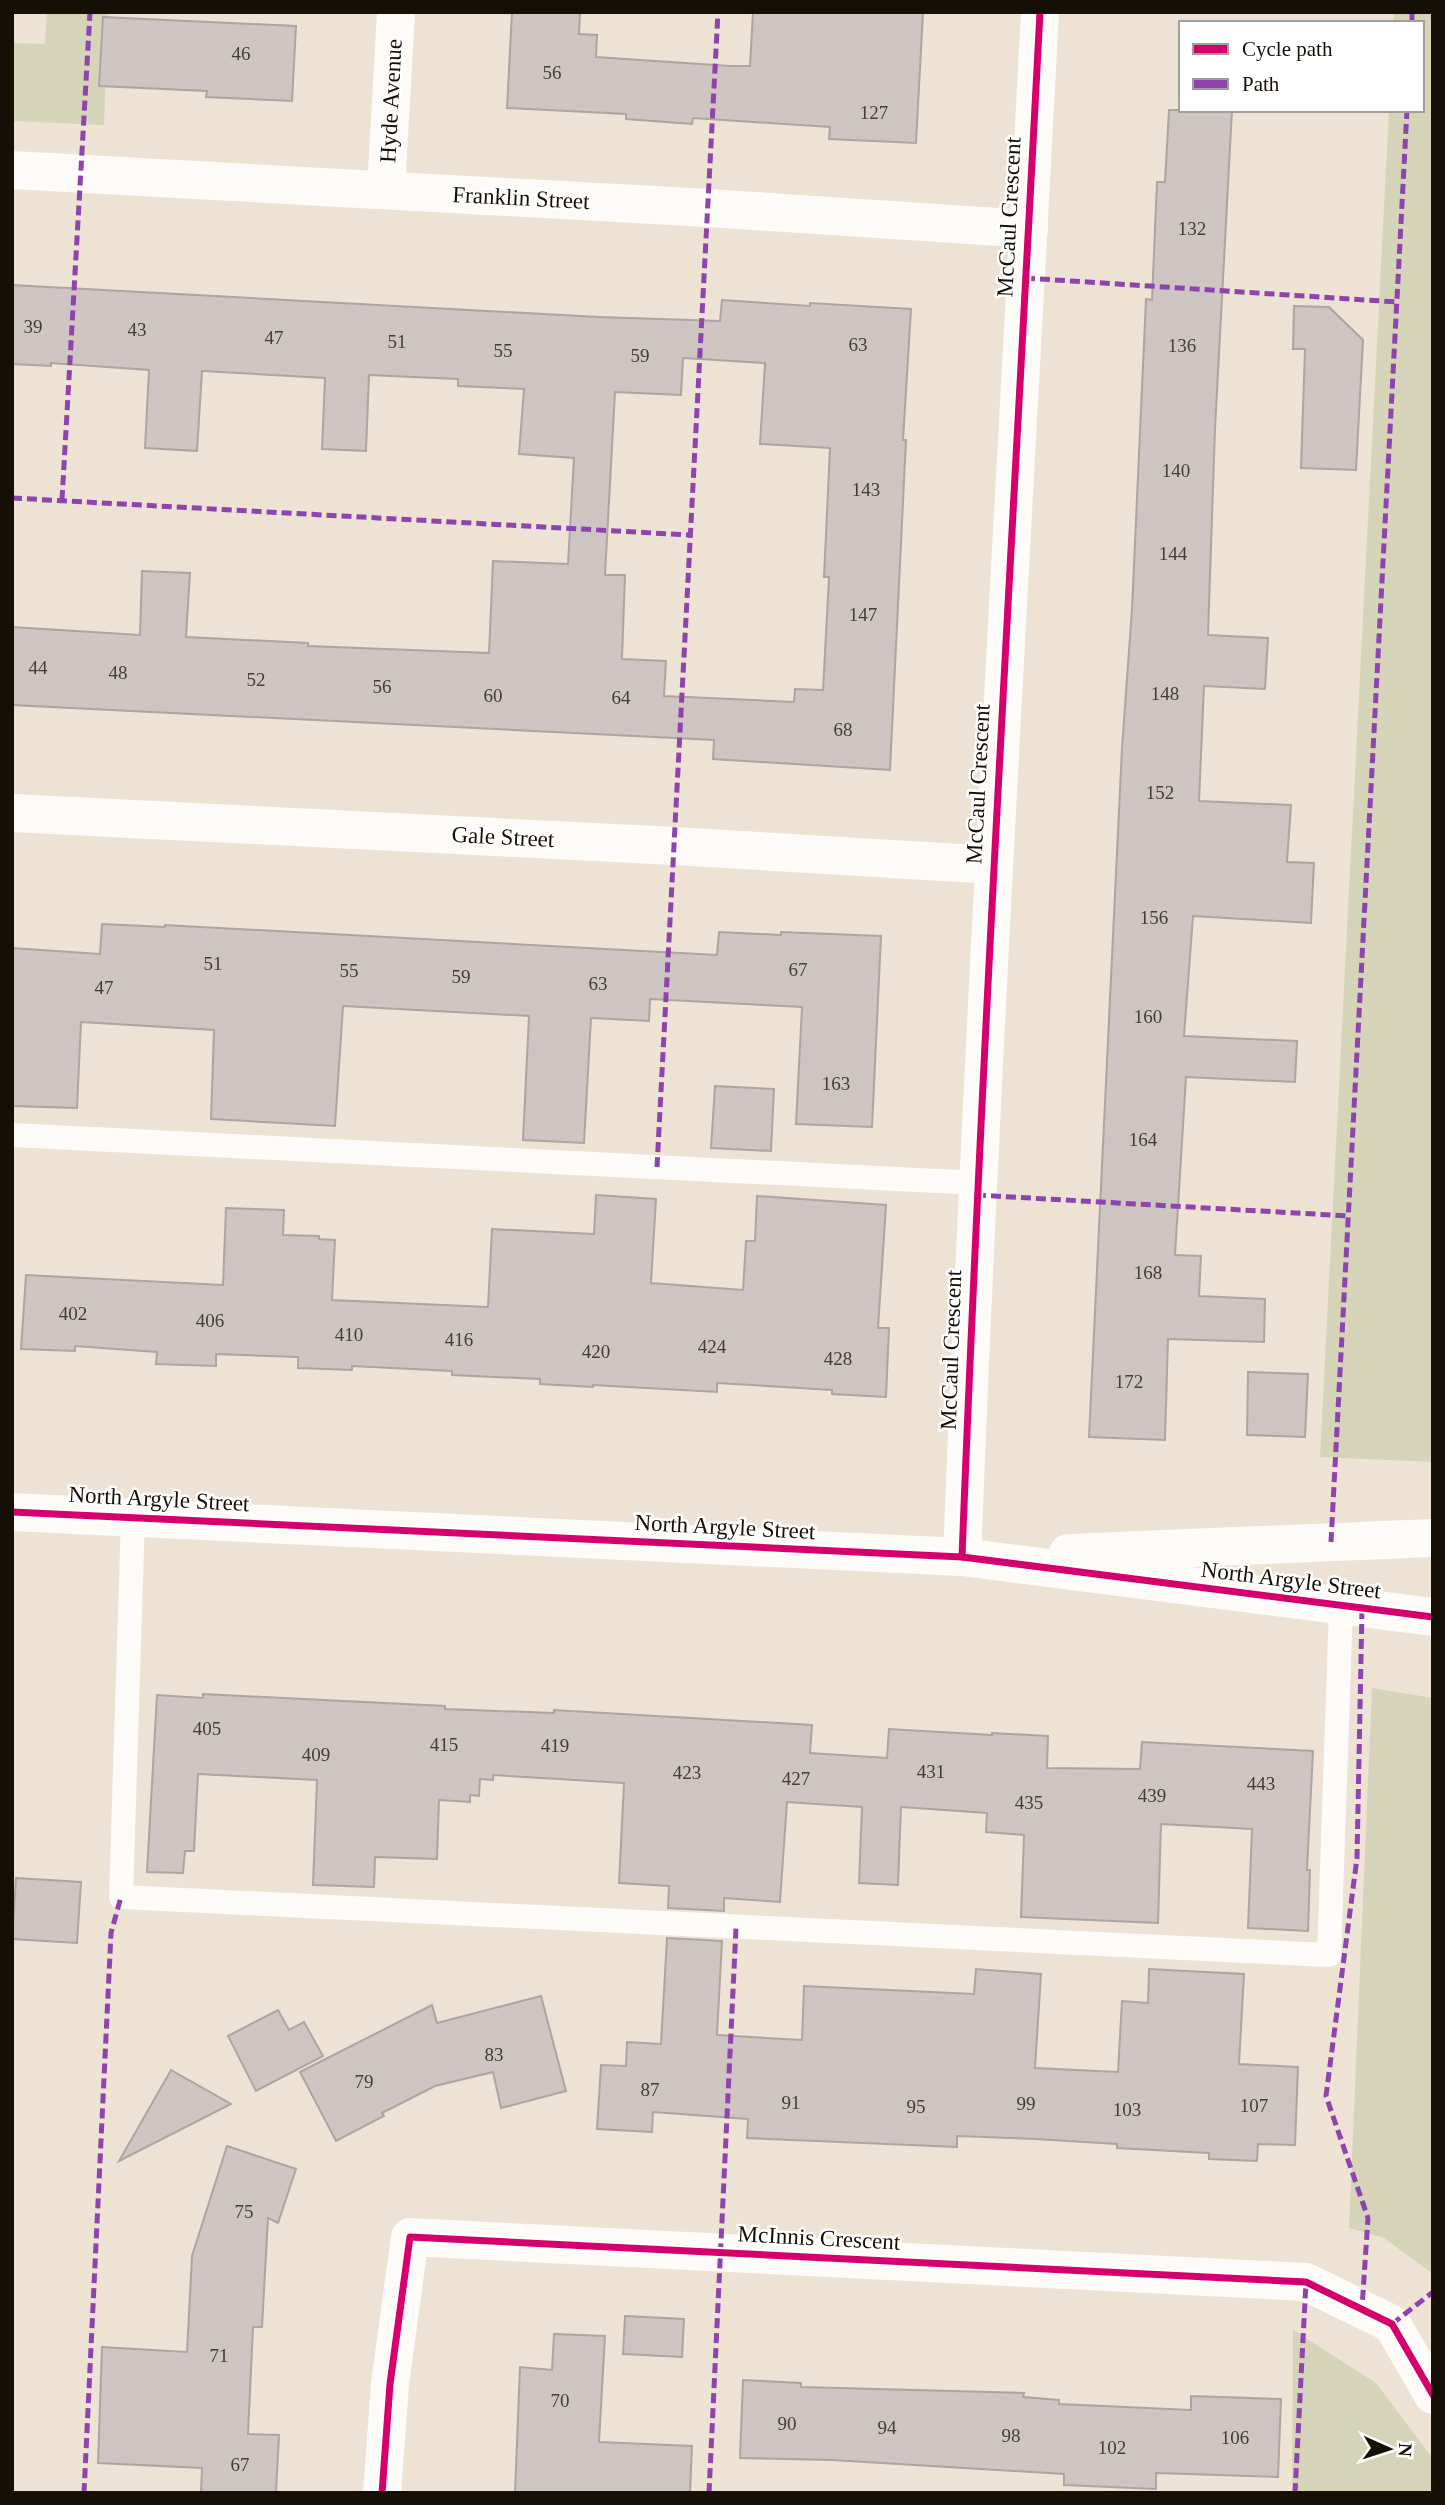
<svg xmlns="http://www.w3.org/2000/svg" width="1445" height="2505" viewBox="0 0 1445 2505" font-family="Georgia,serif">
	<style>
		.green { fill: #d5d4b9 }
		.building { fill: #cec4c2; stroke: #aea4a2; stroke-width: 2; fill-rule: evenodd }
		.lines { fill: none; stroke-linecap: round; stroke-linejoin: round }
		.service { stroke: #fcfbf8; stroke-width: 24 }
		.minor { stroke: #fcfbf8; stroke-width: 38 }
		.tertiary { stroke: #fcfbf8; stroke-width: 38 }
		.quiet { stroke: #8e44ad; stroke-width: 5; stroke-dasharray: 10 5; stroke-linecap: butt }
		.cycleway-casing { stroke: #fff; stroke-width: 11 }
		.cycleway { stroke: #d6006c; stroke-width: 7 }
		.labels { text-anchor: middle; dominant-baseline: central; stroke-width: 5; stroke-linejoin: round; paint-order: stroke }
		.number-label { font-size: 19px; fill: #443c35 }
		.street-label { font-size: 23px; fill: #160f06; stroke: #fff }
	</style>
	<rect width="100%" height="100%" fill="#ede2d3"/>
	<g class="green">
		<path d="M47,12H108L104,125L12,121V43L45,44Z"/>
		<path d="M1394,12H1433V1462L1320,1457L1389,110H1422V23H1394Z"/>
		<path d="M1372,1688L1433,1698V2274L1384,2238L1349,2228Z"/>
		<path d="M1293,2330L1376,2383L1433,2459V2493H1292Z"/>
	</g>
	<g class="building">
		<path d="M512,12H580L579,34L597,35L596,57L730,66H750L753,12H923L916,143L829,139L830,127L693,118L692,124L626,119V114L507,108Z"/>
		<path d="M103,17L296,26L292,101L206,97L207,91L99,86Z"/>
		<path d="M1169,110H1232L1215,429L1208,635L1268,638L1265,689L1204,686L1199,801L1291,805L1287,862L1314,863L1311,923L1193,916L1184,1036L1297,1041L1295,1082L1186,1077L1175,1255L1201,1256L1199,1296L1265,1299L1264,1342L1168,1339L1165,1440L1089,1437L1122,748L1132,609L1146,299L1152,300L1157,182H1165Z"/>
		<path d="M12,285L599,317L720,321L722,300L810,306V303L911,309L903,440H906L890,770L713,759L714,740L12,705V627L140,635L142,571L190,573L186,637L308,643V646L489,653L493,561L568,564L574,458L519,454L524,389L458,386V379L369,375L366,451L322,449L325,378L202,371L197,451L145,448L149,370L51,363V366L12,364ZM683,358L765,363L760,444L830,448L824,577H829L823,690L795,689L794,702L664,696L666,661L622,659L625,575H605L615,392L681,395Z"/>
		<path d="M1294,306L1329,307L1363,340L1356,470L1301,468L1305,349H1293Z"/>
		<path d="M102,924L165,927V925L717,955L719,932L781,935V932L881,936L872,1127L796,1124L802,1007L650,999L649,1021L591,1018L584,1143L523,1140L529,1016L343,1006L335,1126L211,1119L214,1030L81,1022L77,1108L12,1106V948L100,954Z"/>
		<path d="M715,1086L774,1089L771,1151L711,1148Z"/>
		<path d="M596,1195L656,1199L651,1283L743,1290L746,1241H755L757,1196L886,1205L878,1328H889L886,1397L832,1394V1390L717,1383V1392L593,1385V1387L540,1384V1379L452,1375V1371L352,1366V1370L298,1368V1357L216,1354V1366L156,1364L157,1352L75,1346V1351L21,1349L26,1275L223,1285L226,1208L284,1210L283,1235L319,1236V1239L335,1240L332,1300L488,1307L492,1229L594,1234Z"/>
		<path d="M1248,1372L1308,1374L1305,1437L1247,1435Z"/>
		<path d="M203,1694L445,1706V1709L554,1713V1710L812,1725L810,1753L887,1758L889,1729L992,1735V1733L1048,1736L1047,1768L1140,1769L1142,1742L1313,1751L1307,1870H1310L1308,1931L1248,1928L1252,1829L1161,1824L1158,1923L1021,1917L1024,1835L986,1832L987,1813L901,1807L898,1885L859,1883L862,1807L787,1802L780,1902L724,1898V1911L668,1908L669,1886L619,1883L624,1783L493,1775V1780L480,1779L479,1796L470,1795V1802L439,1800L437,1859L375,1857L374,1887L313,1885L317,1780L198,1774L194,1851H185L183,1873L147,1872L157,1695L203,1698Z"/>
		<path d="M16,1878L81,1882L77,1943L12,1939Z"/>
		<path d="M667,1938L722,1941L717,2035L802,2040L804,1986L974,1994L976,1969L1041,1974L1035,2068L1118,2072L1122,2001L1148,2003L1149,1969L1244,1974L1239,2064L1298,2067L1295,2145L1258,2144L1257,2161L1209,2159V2153L1117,2148V2144L1035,2139L957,2136V2147L747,2138L748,2119L653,2112L652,2132L597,2129L601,2065L626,2066L627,2042L661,2044Z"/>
		<path d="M541,1996L566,2091L501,2108L493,2072L435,2086L382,2113L384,2116L336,2141L300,2072L432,2005L437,2023Z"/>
		<path d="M278,2010L289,2030L304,2022L323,2056L256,2091L228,2036Z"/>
		<path d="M171,2070L231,2104L119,2161Z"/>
		<path d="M227,2146L296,2169L278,2223L268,2218L262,2327H253L248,2434L279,2435L276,2493H201L202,2468L98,2463L102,2347L187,2352L192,2256Z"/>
		<path d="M625,2316L684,2319L682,2357L623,2354Z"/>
		<path d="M554,2334L605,2336L599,2442L692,2446L690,2493H515L520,2367L552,2370Z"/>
		<path d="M743,2380L801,2383V2387L1024,2393L1023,2397L1059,2400V2404L1191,2410V2396L1281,2399L1278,2477L1156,2473V2489L1064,2485V2474L832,2460L740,2458Z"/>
	</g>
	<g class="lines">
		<g class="service">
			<path d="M12,1135L977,1183"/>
			<path d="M133,1517L121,1897L1329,1955L1341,1607"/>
		</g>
		<g class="minor">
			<path d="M12,170L708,208L1029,229"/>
			<path d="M386,190L396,12"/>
			<path d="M12,813L675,846L993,865"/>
			<path d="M962,1557C982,1042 1013,527 1040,12"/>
			<path d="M382,2493L390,2384L410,2237L1306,2282L1392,2324L1433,2395"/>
		</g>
		<g class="tertiary">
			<path d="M12,1512L962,1557L1433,1617"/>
			<path d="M1068,1553L1433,1538"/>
		</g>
		<g class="quiet">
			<path d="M1412,23V12"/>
			<path d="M1025,278L1397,302"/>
			<path d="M12,498L690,535"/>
			<path d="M62,500L90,12"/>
			<path d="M657,1167L718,12"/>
			<path d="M976,1195L1349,1216"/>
			<path d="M1331,1542L1407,110"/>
			<path d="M1362,1609L1357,1858L1326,2096L1368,2218L1362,2308"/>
			<path d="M1392,2324L1433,2292"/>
			<path d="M84,2493L111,1933L121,1897"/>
			<path d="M709,2493L736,1928"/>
			<path d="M1295,2493L1306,2282"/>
		</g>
		<defs>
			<g id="cycleway">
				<path d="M12,1512L962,1557L1433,1617"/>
				<path d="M962,1557C982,1042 1013,527 1040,12"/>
				<path d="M382,2493L390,2384L410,2237L1306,2282L1392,2324L1433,2395"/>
			</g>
		</defs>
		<use href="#cycleway" class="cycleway-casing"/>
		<use href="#cycleway" class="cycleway"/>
	</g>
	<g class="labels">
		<g class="number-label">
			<text x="241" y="53">46</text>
			<text x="552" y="72">56</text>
			<text x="874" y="112">127</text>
			<text x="1192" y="228">132</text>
			<text x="33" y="326">39</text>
			<text x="137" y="329">43</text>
			<text x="274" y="337">47</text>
			<text x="397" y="341">51</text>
			<text x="858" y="344">63</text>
			<text x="1182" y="345">136</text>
			<text x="503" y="350">55</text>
			<text x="640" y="355">59</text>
			<text x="1176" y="470">140</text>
			<text x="866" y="489">143</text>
			<text x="1173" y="553">144</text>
			<text x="863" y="614">147</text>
			<text x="38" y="667">44</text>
			<text x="118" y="672">48</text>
			<text x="256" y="679">52</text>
			<text x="382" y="686">56</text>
			<text x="1165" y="693">148</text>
			<text x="493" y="695">60</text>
			<text x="621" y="697">64</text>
			<text x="843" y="729">68</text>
			<text x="1160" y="792">152</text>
			<text x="1154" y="917">156</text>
			<text x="213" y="963">51</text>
			<text x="798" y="969">67</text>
			<text x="349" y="970">55</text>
			<text x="461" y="976">59</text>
			<text x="598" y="983">63</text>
			<text x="104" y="987">47</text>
			<text x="1148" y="1016">160</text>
			<text x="836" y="1083">163</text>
			<text x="1143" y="1139">164</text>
			<text x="1148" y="1272">168</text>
			<text x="73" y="1313">402</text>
			<text x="210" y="1320">406</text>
			<text x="349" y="1334">410</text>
			<text x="459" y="1339">416</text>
			<text x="712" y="1346">424</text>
			<text x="596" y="1351">420</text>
			<text x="838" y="1358">428</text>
			<text x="1129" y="1381">172</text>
			<text x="207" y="1728">405</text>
			<text x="444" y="1744">415</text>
			<text x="555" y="1745">419</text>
			<text x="316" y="1754">409</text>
			<text x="931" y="1771">431</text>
			<text x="687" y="1772">423</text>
			<text x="796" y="1778">427</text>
			<text x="1261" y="1783">443</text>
			<text x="1152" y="1795">439</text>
			<text x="1029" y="1802">435</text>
			<text x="494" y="2054">83</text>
			<text x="364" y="2081">79</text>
			<text x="650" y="2089">87</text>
			<text x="791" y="2102">91</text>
			<text x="1026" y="2103">99</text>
			<text x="1254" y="2105">107</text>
			<text x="916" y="2106">95</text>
			<text x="1127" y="2109">103</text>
			<text x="244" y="2211">75</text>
			<text x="219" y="2355">71</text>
			<text x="560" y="2400">70</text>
			<text x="787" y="2423">90</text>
			<text x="887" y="2427">94</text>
			<text x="1011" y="2435">98</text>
			<text x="1235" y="2437">106</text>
			<text x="1112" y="2447">102</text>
			<text x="240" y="2464">67</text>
		</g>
		<g class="street-label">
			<text transform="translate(391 101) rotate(-87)">Hyde Avenue</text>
			<text transform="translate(521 198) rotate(3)">Franklin Street</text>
			<text transform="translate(1009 217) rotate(-87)">McCaul Crescent</text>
			<text transform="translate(978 784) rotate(-87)">McCaul Crescent</text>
			<text transform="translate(503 837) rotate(3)">Gale Street</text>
			<text transform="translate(951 1350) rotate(-88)">McCaul Crescent</text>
			<text transform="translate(159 1499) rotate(3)">North Argyle Street</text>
			<text transform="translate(725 1527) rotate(3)">North Argyle Street</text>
			<text transform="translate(1291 1580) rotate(7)">North Argyle Street</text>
			<text transform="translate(819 2238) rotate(3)">McInnis Crescent</text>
		</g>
	</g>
	<rect width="1445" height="2505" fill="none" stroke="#160f06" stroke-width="28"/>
	<rect x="1179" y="21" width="245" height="91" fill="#ffffff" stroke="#a29f9b" stroke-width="2"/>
	<rect x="1193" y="44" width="35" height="10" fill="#d6006c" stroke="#a29f9b" stroke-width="2"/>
	<text x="1242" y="56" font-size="21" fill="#160f06">Cycle path</text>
	<rect x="1193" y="79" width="35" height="10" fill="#8e44ad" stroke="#a29f9b" stroke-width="2"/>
	<text x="1242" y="91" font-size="21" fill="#160f06">Path</text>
	<g transform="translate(1389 2449) rotate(93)" stroke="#ffffff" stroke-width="5" paint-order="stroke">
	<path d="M0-5L12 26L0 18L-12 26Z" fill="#160f06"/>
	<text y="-10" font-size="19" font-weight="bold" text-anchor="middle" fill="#160f06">N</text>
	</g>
</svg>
